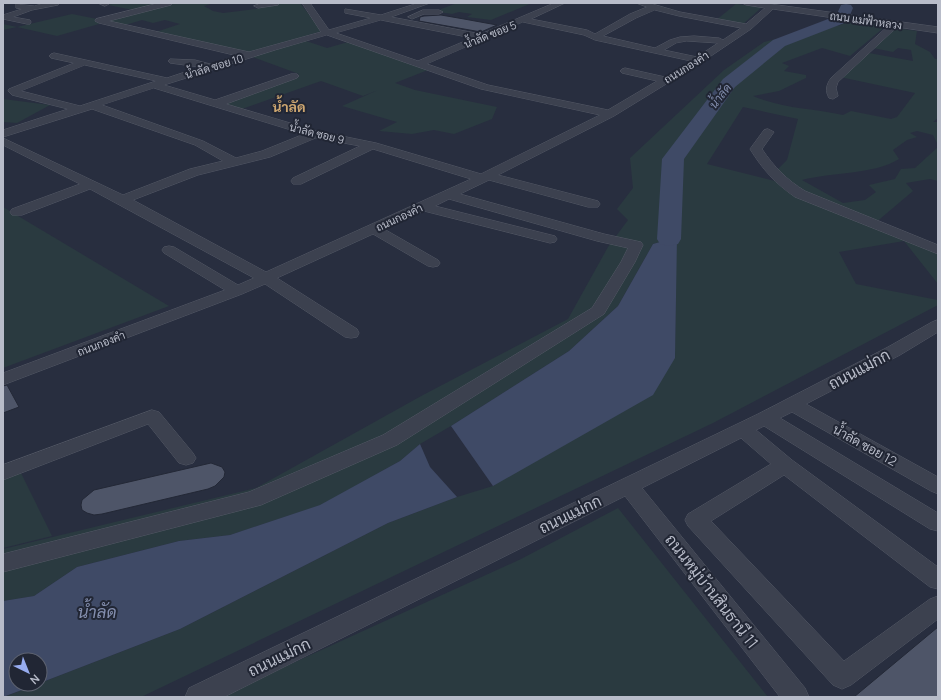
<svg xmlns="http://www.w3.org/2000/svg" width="941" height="700" viewBox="0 0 941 700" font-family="Manrope,Sarabun,sans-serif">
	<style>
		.green { fill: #2a3a40; fill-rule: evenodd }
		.water { fill: #3f4a66 }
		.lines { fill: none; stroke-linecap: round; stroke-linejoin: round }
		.river { fill: #3f4a66; fill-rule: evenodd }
		.building { fill: #4e5568; stroke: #232836 }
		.minor-casing { stroke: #545966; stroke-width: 1 }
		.minor { fill: #3c414f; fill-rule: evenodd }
		.labels { text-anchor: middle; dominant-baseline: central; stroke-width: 4; stroke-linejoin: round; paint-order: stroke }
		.far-street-label { font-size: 11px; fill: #b8bcc9; stroke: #212634 }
		.far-water-label { font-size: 12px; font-style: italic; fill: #838eae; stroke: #212634 }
		.street-label { font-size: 13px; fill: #b8bcc9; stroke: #212634 }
		.far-district-label { font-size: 14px; font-weight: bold; fill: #cda670; stroke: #212634 }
		.near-street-label { font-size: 16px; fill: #b8bcc9; stroke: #212634 }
		.near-water-label { font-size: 17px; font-style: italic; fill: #838eae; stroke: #212634 }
	</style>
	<rect width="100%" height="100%" fill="#282e3f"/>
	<g class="green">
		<path d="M115,3H162L133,10L108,5Z"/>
		<path d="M171,3H213L204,6L213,11L223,13L256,9L277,3H300L322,31L248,54L153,33L180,24L165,20L153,23L142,20L122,26L102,21Z"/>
		<path d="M457,3H532L491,20L467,17L472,14L459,12L452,14L439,12L441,9Z"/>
		<path d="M736,4L762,7L742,25L715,21Z"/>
		<path d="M72,14L97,19L99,24L57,36L17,27L3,30V24L17,27Z"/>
		<path d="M852,20L887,25L850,56L822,48L782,63L789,66L784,71L806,75V78L779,91L753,96C784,109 812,108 843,115L851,111L891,119L897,117L915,93L840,77L869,53L913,61L911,50L898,48L893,52L873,48L894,28L917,31L915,44L930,52L935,59H938V118L933,122H938V145L933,135L917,131L910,133L917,137L907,140L893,150L899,159C873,175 832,172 802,180L843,203L865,200L876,192L869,185L895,179L901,169L915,168L938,147V181L930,179L906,183L913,191L874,224L938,251V284L904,241L839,252L856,284L938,300V305L713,423L141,697H4L180,629L388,523L457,497L493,486L675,358L676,237L653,244L618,306L569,351L451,426L420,444L400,461L321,505L230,535L179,541L77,567L34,596L3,601V549L256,488L423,395L568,319L608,247L628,220L617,209L633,188L630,158L724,70L764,42L800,33L826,22L838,26ZM743,107L798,119L787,160L774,173L783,183L707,164Z"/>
		<path d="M303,40L327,48L348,42L428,70L395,83L415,90L497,107L492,119L454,134L434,130L412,134L379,131L397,122L342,106L378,90L363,96L321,81L242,109L219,103L299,74L250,56Z"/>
		<path d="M3,99L50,105L17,123L3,122Z"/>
		<path d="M3,207L169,306L3,368Z"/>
		<path d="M18,467L52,536L3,548V473Z"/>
		<path d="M618,508L768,697H224L251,682L521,559Z"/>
	</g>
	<g class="water">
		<path d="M677,237L675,358L653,395L493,486L451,426L569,351L618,306L653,244Z"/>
		<path d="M420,444L430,467L457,497L388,523L180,629L40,683V660H16V684H38L3,697V601L34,596L77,567L179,541L230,535L320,505L400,461Z"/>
	</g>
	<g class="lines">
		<path class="river" d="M846,4L851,5L853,8L847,22L785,46L735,87L684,159L681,239L678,244L669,246L660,244L657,239L662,159L723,79L773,40L836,16L841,5Z"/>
	</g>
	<g class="building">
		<path d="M441,15L464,19L497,25L481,32L419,21L420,17L424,16Z"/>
		<path d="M7,385L19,407L3,413V386Z"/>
		<path d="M211,463L222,467L225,472L224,477L215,486L208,489L102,514L94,515L87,513L82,510L81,505L82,500L94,490Z"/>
		<path d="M938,627V697H854Z"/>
	</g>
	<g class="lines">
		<defs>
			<g id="minor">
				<path d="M45,3H59L58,5L32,10L13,17L30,20L31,22L30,24H27L3,19V15L22,9L16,8V4L34,6Z"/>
				<path d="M98,3H108L109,4L105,6Z"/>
				<path d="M159,3H172L171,5L109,21L249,52L321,32L302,3H310L329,30L371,18L345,13V9L381,15L418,3H430L391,17L481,34L554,3H565L531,19L587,30L595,34L630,14L647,7L636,3H649L680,12L746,24L765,8L746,5L742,3H763L938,27V33L897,27L838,82L836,88L838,96L833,99L829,98C825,91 826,85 831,78L888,26L773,9L751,29L702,62L614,116L498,175L598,201L600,204L598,207H588L489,180L460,194L604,234L641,242L643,245L635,262L604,314L397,445L261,505L3,572V554L249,492L383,435L592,308L621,262L628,248L597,241L449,199L435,206L555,236L557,239L555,242L550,243L424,211L384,229L438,260L440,263L438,266L433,267L428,266L373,234L277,278L357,329L359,333L357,337L351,338L345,337L265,284L242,294L3,385V373L225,290L164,253L162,250L164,247L169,246L174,247L238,285L254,278L90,189L22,215H12L10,212L12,209L80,184L3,145V138L123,195L190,169L223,161L195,145L92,109L3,137V130L68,109L12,95L8,91L9,89L74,63L51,58L49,56L51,54L54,53L167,78L200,67L170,63L168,61L170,59L195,60L210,64L238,56L99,23L95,21L96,19ZM655,10L679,16L741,28L723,40L719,38L694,36L680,37L670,40L655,48L603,36L636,18ZM381,20L472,38L418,61L336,33ZM523,22L584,35L595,40L691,61L665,77L625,68L622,69L620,71L622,73L657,81L608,110L488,85L427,64ZM327,35L481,89L600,115L481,174L376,143L317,131L226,104L297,78L299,76L297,74H291L215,100L164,85L275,50ZM687,41L718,43L697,57L664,50L676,43ZM85,65L156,81L80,106L21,91ZM154,88L304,134L262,151L236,158L203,141L102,105ZM316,138L360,146L293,178L291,181L293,184H301L373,149L471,179L266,272L133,200L198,175L270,157Z"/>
				<path d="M262,3H279L278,5L258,8L254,6Z"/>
				<path d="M423,10H439L443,12L439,14H424L412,19L408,17Z"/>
				<path d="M768,129L774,132L762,149C774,167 787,180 805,191L938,245V254L795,197C775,183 763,170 750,149L764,130Z"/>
				<path d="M938,320V332L900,355L806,404L938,477V494L931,491L792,412L780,418L938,513V531L930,529L764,426L756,430L792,460L938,567V589L930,587L784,475L711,521L844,661L930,599L938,596V619L851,685L842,689L833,685L688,526L685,520L688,514L771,464L741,438L642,488L805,688L809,697H780L625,496L224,697H185L189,688L758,414L888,347L932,322Z"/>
				<path d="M152,410L159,412L193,453L196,458L193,463L186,465L179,463L148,424L3,480V465Z"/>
			</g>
		</defs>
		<use href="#minor" class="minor-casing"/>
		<use href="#minor" class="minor"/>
	</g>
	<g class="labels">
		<g class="far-street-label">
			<text transform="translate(866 20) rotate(8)">ถนน แม่ฟ้าหลวง</text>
			<text transform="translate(490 34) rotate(-22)">น้ำลัด ซอย 5</text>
			<text transform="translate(214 66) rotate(-17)">น้ำลัด ซอย 10</text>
			<text transform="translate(686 67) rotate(-32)">ถนนกองคำ</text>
			<text transform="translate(317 133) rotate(14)">น้ำลัด ซอย 9</text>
			<text transform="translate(399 217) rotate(-25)">ถนนกองคำ</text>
			<text transform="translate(101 343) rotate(-21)">ถนนกองคำ</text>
		</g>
		<g class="far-water-label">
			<text transform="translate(720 96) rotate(-52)">น้ำลัด</text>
		</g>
		<g class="street-label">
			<text transform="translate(865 445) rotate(29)">น้ำลัด ซอย 12</text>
		</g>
		<g class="far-district-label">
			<text x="289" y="106">น้ำลัด</text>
		</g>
		<g class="near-street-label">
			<text transform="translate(859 369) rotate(-28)">ถนนแม่กก</text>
			<text transform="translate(570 514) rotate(-26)">ถนนแม่กก</text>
			<text transform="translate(712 591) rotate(52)">ถนนหมู่บ้านสินธานี 11</text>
			<text transform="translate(279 657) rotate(-26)">ถนนแม่กก</text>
		</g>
		<g class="near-water-label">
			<text x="97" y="611">น้ำลัด</text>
		</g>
	</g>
	<rect width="941" height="700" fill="none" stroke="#b8bcc9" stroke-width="8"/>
	<g transform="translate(28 672) rotate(137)"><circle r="19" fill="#212634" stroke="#5d6270"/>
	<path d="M0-3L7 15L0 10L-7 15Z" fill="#97acf0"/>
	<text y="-6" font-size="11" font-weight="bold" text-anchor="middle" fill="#b8bcc9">N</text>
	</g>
</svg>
